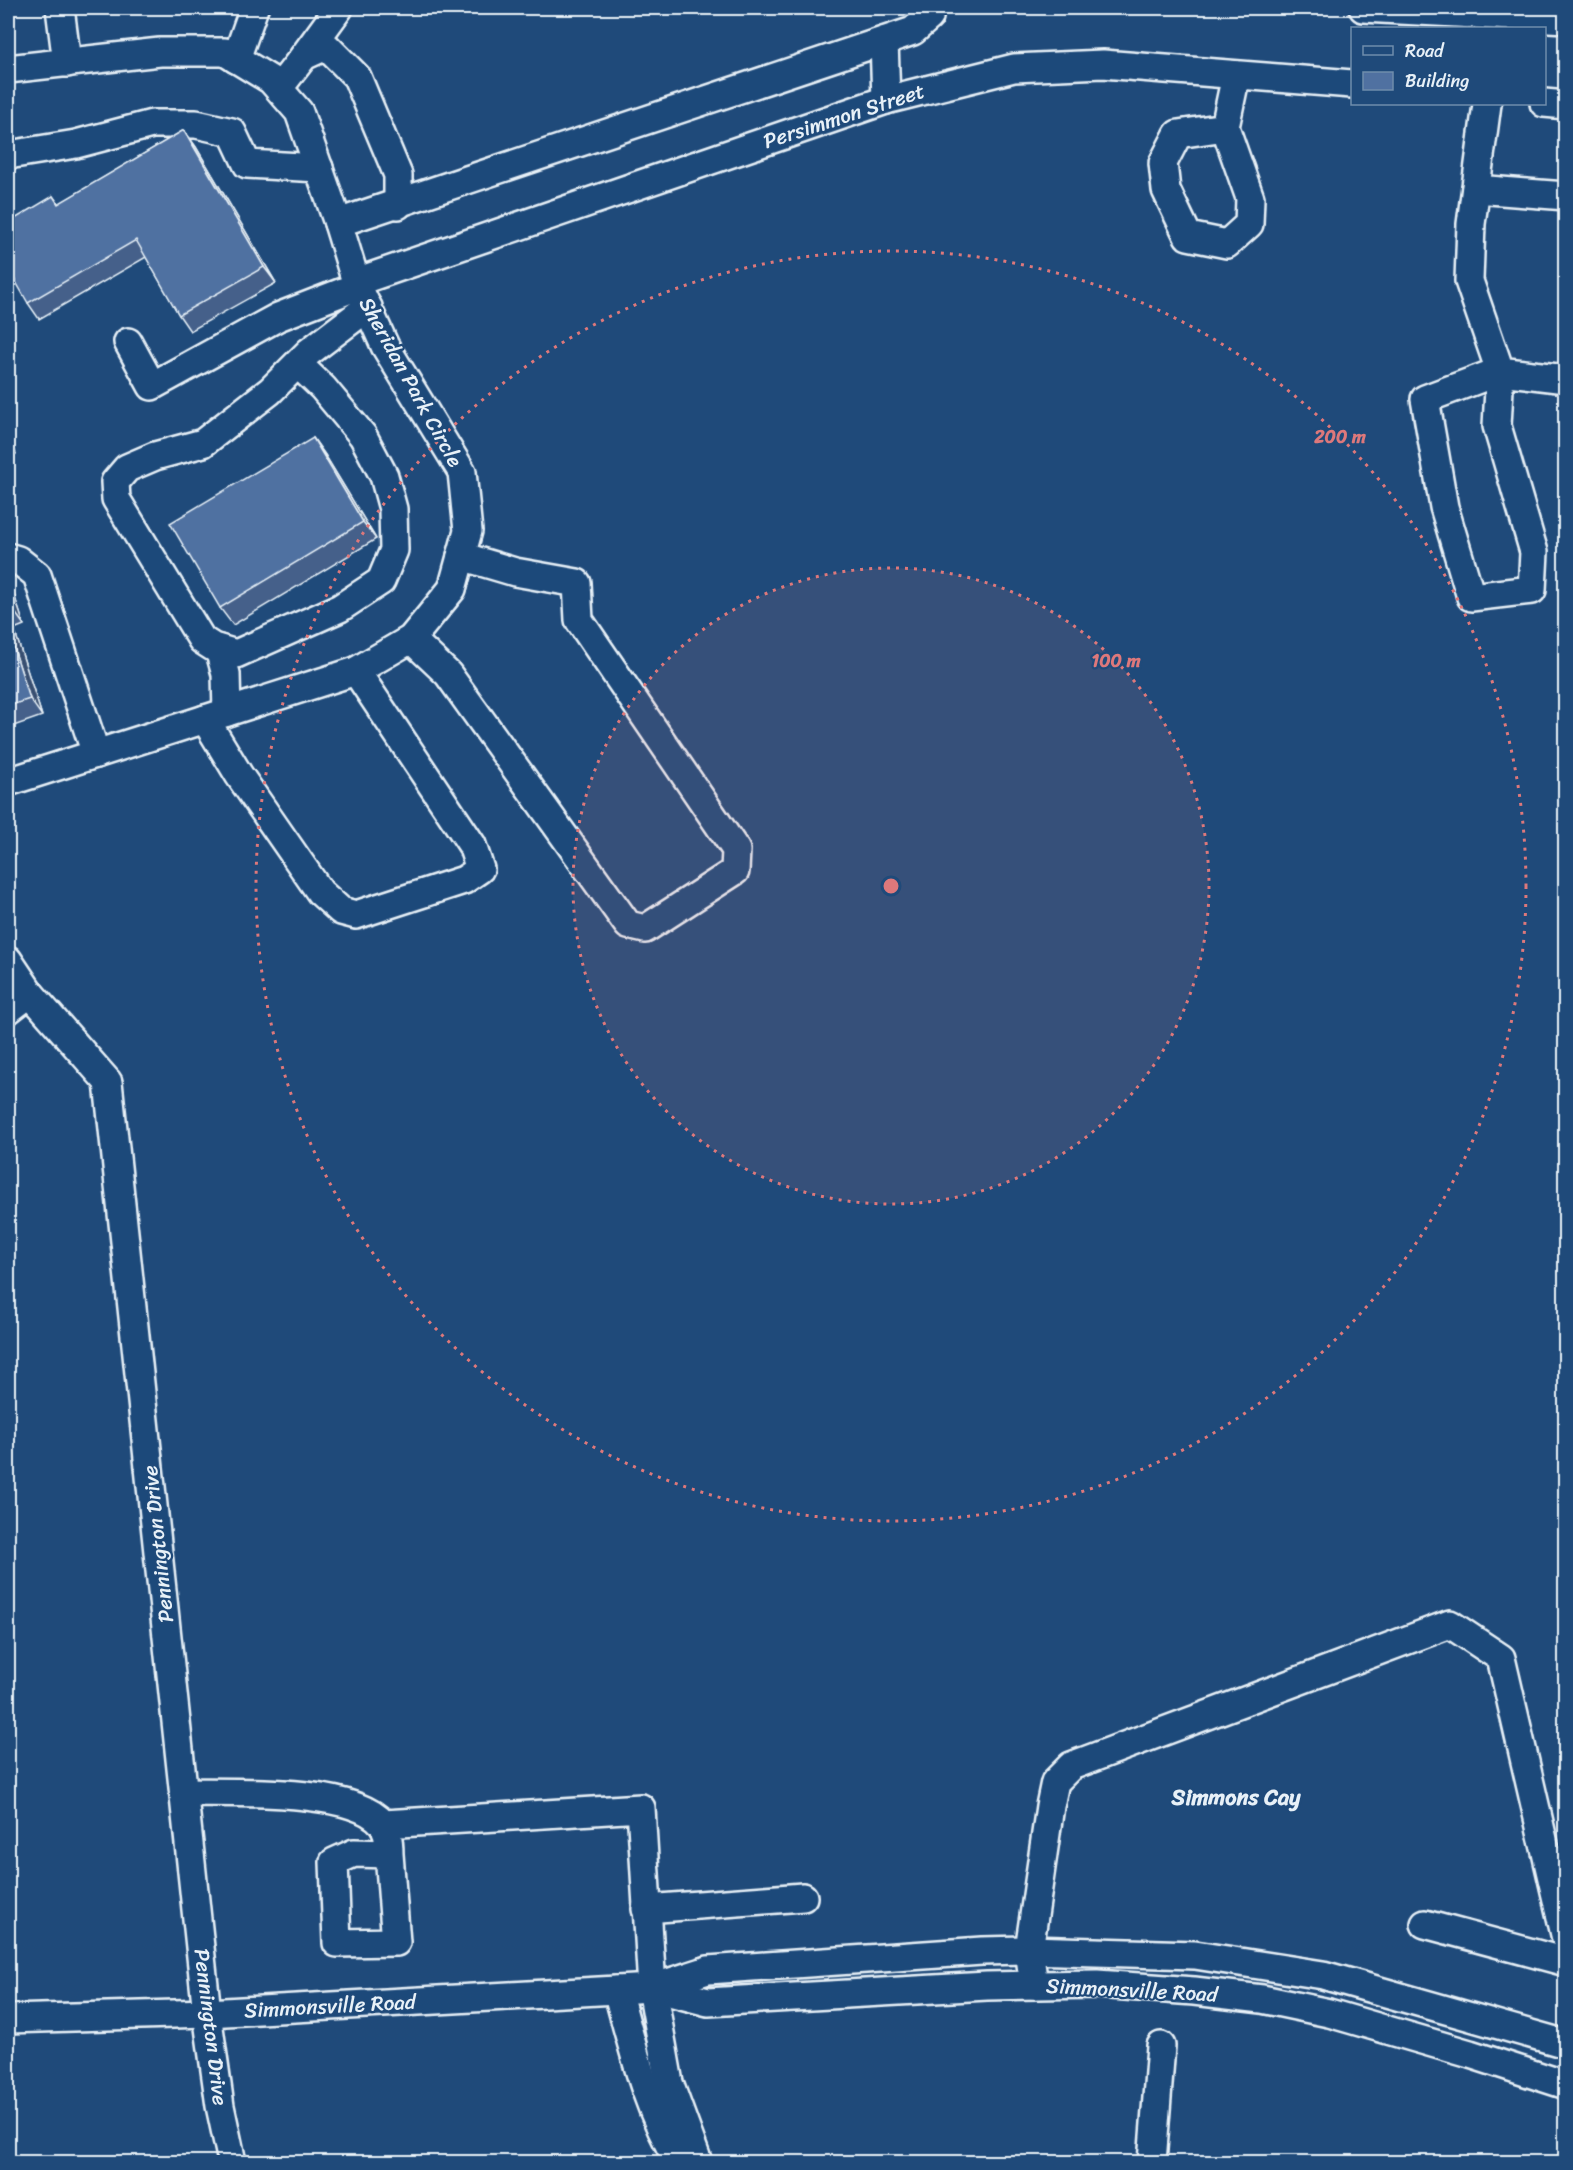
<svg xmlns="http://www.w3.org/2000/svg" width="1573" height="2170" viewBox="0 0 1573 2170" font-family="Sriracha,sans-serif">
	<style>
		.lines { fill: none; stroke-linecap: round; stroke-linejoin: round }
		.minor-casing { stroke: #e8f1f8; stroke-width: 32 }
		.minor { stroke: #1f4a7a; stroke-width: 27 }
		.wall { fill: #45618a; stroke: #e8f1f8; stroke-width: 1.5 }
		.shaded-wall { fill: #384f71; stroke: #e8f1f8; stroke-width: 1.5 }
		.building { fill: #5071a1; stroke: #e8f1f8; stroke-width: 1.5 }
		.ring { fill: none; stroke: #dd787b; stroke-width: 3; stroke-dasharray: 3 6 }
		.labels { text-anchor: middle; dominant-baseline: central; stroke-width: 4.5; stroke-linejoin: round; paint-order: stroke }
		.street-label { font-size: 21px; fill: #e8f1f8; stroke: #1f4a7a }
		.neighbourhood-label { font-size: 22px; font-weight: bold; fill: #e8f1f8; stroke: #1f4a7a }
		.centre { fill: #dd787b; stroke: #1f4a7a; stroke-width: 3 }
		.ring-label { font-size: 18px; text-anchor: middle; font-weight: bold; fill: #dd787b; stroke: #1f4a7a; stroke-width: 4.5; stroke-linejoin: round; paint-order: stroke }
	</style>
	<rect width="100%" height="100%" fill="#1f4a7a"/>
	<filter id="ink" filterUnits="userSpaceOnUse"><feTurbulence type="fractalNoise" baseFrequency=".0167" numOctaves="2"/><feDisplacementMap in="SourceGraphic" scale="12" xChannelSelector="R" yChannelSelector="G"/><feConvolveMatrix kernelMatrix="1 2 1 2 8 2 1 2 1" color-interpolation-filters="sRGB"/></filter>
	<g filter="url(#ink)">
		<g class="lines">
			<defs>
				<g id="minor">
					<path d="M60,8L67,63"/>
					<path d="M1363,8L1566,19"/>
					<path d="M884,41L886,100"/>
					<path d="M304,56L339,8"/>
					<path d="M236,59L254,8"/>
					<path d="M8,69L160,52H225L271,80L299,112L338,223L356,282L385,346L462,472L468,531L452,589L411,639L356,671L8,782"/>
					<path d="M279,88L304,56L326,46L357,77L398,175V205"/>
					<path d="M1544,103L1566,105"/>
					<path d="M1487,104L1471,224L1469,281L1500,371L1497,426L1534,552L1532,590L1471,597L1444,507L1425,399L1500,371L1566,379"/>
					<path d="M1225,127L1178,134L1163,163L1166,190L1188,236L1227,244L1249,224L1250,198L1225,127L1236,75"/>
					<path d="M8,155L76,144L152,124H196L232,132L247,164L319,168"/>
					<path d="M1476,189L1566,196"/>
					<path d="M338,223L913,31L929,17L926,8"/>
					<path d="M356,282L886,100L1014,68L1103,64L1352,84"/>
					<path d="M128,342L152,386L278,317L358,286"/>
					<path d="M298,364L323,388L363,436L384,476L393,509L394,550L381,581L340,608L236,654L213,647L202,640L116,499L115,482L127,468L155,456L203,443L270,391L309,352L368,307"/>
					<path d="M8,557L18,560L37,575L96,754"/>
					<path d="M411,639L448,674L628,925L645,929L735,871L736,850L579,620L577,583L515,572L461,556"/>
					<path d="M219,649L226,674L227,712"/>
					<path d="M205,719L239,775L320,892L341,911L356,915L464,880L480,869L472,845L356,671"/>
					<path d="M8,960L30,993L108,1082L207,2013L220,2106L232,2162"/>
					<path d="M8,1010L30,993"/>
					<path d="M185,1792C230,1793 353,1787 382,1823C388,1830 389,1845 389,1854L396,1942L337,1943L334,1862L354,1853L389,1854"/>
					<path d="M384,1824L641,1808L652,1988L669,2083L698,2162"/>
					<path d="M646,1909L803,1897"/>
					<path d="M1425,1924L1566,1962"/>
					<path d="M1034,1985L1029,1950L1050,1806L1055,1782L1071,1766L1450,1624L1501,1658L1566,1939"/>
					<path d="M654,1988L708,2002L987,1986L1097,1984L1194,1991L1262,1999L1329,2013L1470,2054L1566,2085"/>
					<path d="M617,1990C633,2048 647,2111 679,2162"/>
					<path d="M8,2019L207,2013L652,1988L708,1970L982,1951L1029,1950L1195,1955L1323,1975L1566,2044"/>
					<path d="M1152,2162L1161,2046"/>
				</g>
			</defs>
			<use href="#minor" class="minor-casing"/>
			<use href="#minor" class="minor"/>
		</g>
		<g class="wall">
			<path d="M184,130L196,147L276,283L190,331L179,315L146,257L39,319L28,303L53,196L59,204Z"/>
			<path d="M8,436L16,454L8,458Z"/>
			<path d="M313,438L325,455L376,539L233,625L220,608Z"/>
			<path d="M8,577L24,625L14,629L42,716L8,728Z"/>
		</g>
		<g class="shaded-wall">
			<path d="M184,130L196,147L276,283L264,267Z"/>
			<path d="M8,436L16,454L8,442Z"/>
			<path d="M313,438L325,455L376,539L363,522Z"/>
			<path d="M8,577L9,579L24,625L12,608L8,594Z"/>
			<path d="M8,620L14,629L42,716L30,699L8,630Z"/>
		</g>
		<g class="building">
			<path d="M184,130L264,267L179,315L136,240L28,303L8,268V223L53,196L58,204Z"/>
			<path d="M313,438L363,522L220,608L170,523Z"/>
			<path d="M8,594L12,608L8,609Z"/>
			<path d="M8,630L30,699L8,706Z"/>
		</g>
	</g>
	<circle cx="891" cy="886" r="318" fill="#dd787b" fill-opacity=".12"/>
	<g class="ring">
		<circle cx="891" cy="886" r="318"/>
		<circle cx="891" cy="886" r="635"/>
	</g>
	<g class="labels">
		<g class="street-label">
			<text transform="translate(844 116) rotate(-18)">Persimmon Street</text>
			<text transform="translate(411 382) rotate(61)">Sheridan Park Circle</text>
			<text transform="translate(158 1544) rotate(-96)">Pennington Drive</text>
			<text transform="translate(1132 1990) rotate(3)">Simmonsville Road</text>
			<text transform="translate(330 2006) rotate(-3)">Simmonsville Road</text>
			<text transform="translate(211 2027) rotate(83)">Pennington Drive</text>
		</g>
		<g class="neighbourhood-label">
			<text x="1236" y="1797">Simmons Cay</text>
		</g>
	</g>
	<circle cx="891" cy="886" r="9" class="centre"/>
	<g class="ring-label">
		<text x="1340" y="443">200 m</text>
		<text x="1116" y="667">100 m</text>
	</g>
	<rect width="1573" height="2170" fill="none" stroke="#1f4a7a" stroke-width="30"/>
	<rect x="15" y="15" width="1543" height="2140" fill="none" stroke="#e8f1f8" stroke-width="2" filter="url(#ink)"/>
	<rect x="1351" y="27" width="195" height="78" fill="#1f4a7a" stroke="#6f8dac" stroke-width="1.5"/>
	<rect x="1363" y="46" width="30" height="9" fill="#1f4a7a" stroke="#6f8dac" stroke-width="1.5"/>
	<text x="1405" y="57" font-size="18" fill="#e8f1f8">Road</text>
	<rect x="1363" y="72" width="30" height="18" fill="#5071a1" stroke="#6f8dac" stroke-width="1.5"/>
	<text x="1405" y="87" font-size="18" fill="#e8f1f8">Building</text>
</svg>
